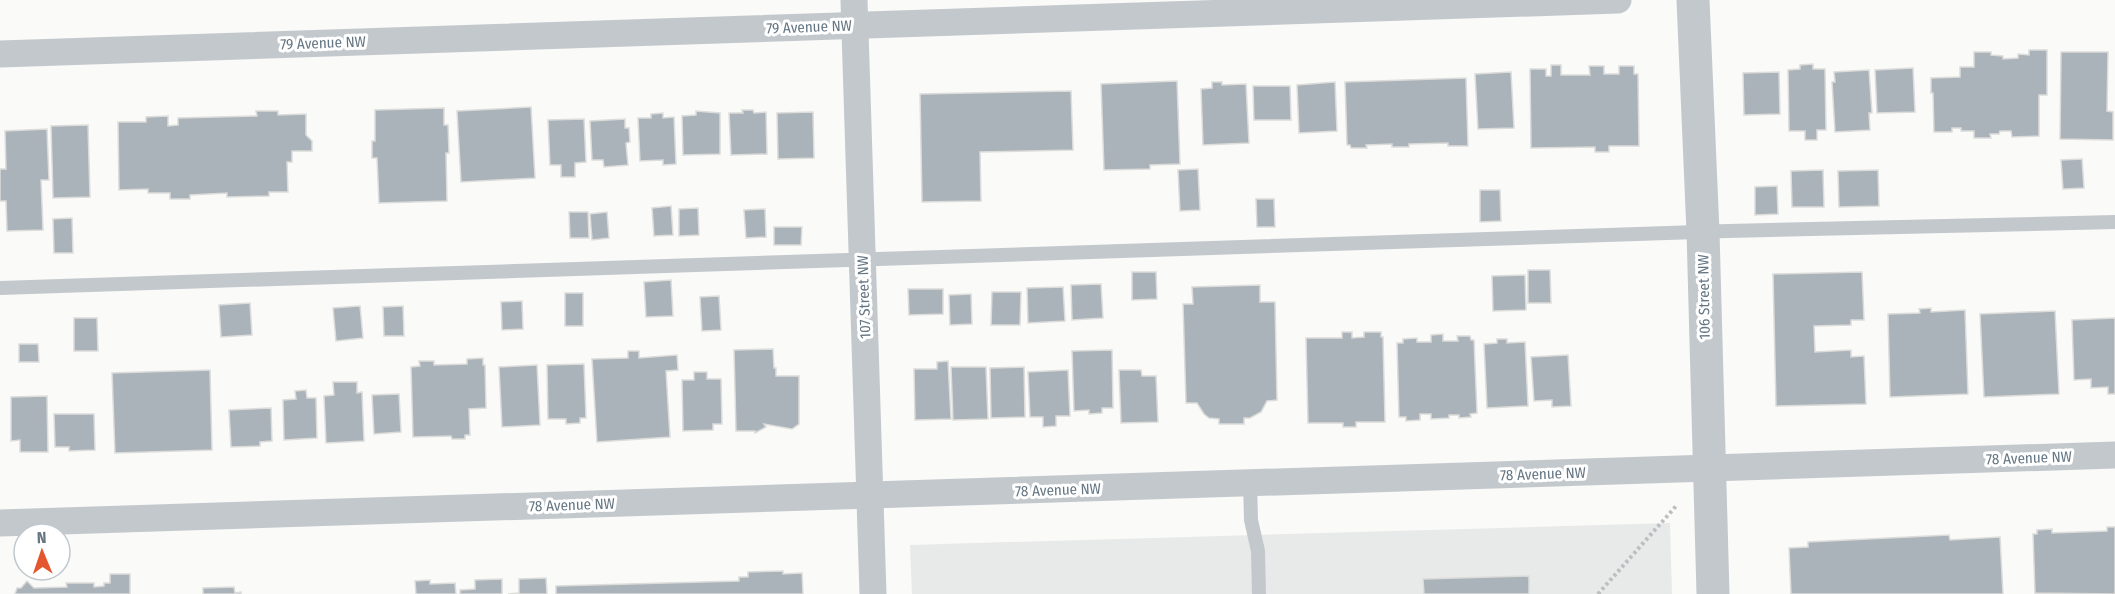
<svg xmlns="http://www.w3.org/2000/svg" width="2115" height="594" viewBox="0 0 2115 594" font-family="'Fira Sans Condensed',sans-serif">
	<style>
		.built { fill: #e8e9e9 }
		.building { fill: #aab3b9; stroke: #dcdcda; stroke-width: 1.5 }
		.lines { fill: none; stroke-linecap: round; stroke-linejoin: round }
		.path { stroke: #bbbfc2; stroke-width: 4; stroke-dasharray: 3 3; stroke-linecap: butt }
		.service { stroke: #c3c8cc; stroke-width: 14 }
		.minor { stroke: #c3c8cc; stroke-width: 27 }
		.tertiary { stroke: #c3c8cc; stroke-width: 33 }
		.labels { text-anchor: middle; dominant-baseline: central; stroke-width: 6; stroke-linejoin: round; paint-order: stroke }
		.street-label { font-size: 15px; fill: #657683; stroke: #fff }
	</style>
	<rect width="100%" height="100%" fill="#fafaf8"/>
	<path class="built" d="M1670,523L1672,594H912L910,545Z"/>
	<g class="building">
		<path d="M2029,50H2047V95H2039V136L2012,137L2011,131H2000L1999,134H1990L1991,138H1974V131H1961V128H1952V132H1934L1933,93H1931V78L1960,77V67H1974V52H1991V55L2003,56V59L2018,58V54L2029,55Z"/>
		<path d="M2061,52H2108L2107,111L2113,112V140L2060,139Z"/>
		<path d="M1813,64V69H1825L1826,130H1817V140H1805V131H1789L1788,70L1800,69V65Z"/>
		<path d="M1551,65H1561V75H1590L1589,66H1604V74H1619V66H1634V74H1638L1639,146H1609V152H1595V147L1531,148L1530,69H1546V76H1551Z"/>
		<path d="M1913,68L1915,112L1877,113L1875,70Z"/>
		<path d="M1869,70L1872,113H1869L1870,130L1835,132L1832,82H1835L1834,72Z"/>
		<path d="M1511,72L1514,128L1478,129L1475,74Z"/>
		<path d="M1779,72L1780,114L1744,115L1743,73Z"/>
		<path d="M1466,78L1468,146H1448V143L1409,144V147H1392V144L1366,145L1367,148H1351L1350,145H1347L1345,82Z"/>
		<path d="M1177,81L1180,164L1150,165V169L1104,170L1101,84Z"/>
		<path d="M1212,82H1222V85L1246,84L1249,143L1203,145L1201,89L1212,88Z"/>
		<path d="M1335,82L1337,131L1299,133L1297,85Z"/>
		<path d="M1253,86H1290L1291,120H1254Z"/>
		<path d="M1071,91L1073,150L980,152L981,201L922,202L920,94Z"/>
		<path d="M531,107L535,178L461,182L457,111Z"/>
		<path d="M444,108V125H448L449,153H446L447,201L379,203L377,158H372V141H375V110Z"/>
		<path d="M742,110H753L754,113L766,112L767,154L731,155L729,113H743Z"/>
		<path d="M256,111H278V115L306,114V135L312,141V151H292V162H287L288,192H269V196L227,197V193L190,195V199H170V193H148V189L119,190L118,122H146V117L168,116V126L178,125V118L257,116Z"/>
		<path d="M696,111L720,113V154L683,155L682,116L696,115Z"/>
		<path d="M813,112L814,158L778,159L777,113Z"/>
		<path d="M663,113V118L674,117L676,164L663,165V160L640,161L638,118H651V114Z"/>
		<path d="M584,119L586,162L575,163V177H561V165H550L548,120Z"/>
		<path d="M625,119V128H629L630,142L626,143L628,165L604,167L603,160H592L590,121Z"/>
		<path d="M88,125L90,197L53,198L51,126Z"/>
		<path d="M47,129L49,180H41L43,230L7,231L6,201H0V169H6L5,131Z"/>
		<path d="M2082,159L2084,188L2063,189L2061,160Z"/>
		<path d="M1198,169L1200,210L1180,211L1178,170Z"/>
		<path d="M1823,170L1824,207H1792L1791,171Z"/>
		<path d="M1878,170L1879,206L1839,207L1838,171Z"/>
		<path d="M1777,186L1778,214L1755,215V187Z"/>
		<path d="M1480,190H1500L1501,221L1480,222Z"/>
		<path d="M1256,199H1274L1275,227H1257Z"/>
		<path d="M671,206L673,235L654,236L652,208Z"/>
		<path d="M698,208L699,235L679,236V209Z"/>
		<path d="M765,209L766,237L746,238L744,210Z"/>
		<path d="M569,212H588L589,238H570Z"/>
		<path d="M607,212L609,238L592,240L590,214Z"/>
		<path d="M72,218L73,253H54L53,219Z"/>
		<path d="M774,227H802L801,245H774Z"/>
		<path d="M1528,270H1550L1551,303H1528Z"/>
		<path d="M1132,272H1156L1157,299L1132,300Z"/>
		<path d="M1862,272L1864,320H1851V325L1814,326L1815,352L1851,350V357L1864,356L1866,404L1776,406L1773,274Z"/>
		<path d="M1525,275L1526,310L1493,311L1492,276Z"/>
		<path d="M671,280L673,316L646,317L644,282Z"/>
		<path d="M1101,284L1103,318L1072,320L1071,285Z"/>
		<path d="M1260,285V302H1275L1277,400L1267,401L1261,412L1250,418H1244V424H1219V419L1209,418L1204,414L1197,403H1186L1183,304H1193L1192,287Z"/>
		<path d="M1063,287L1065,321L1028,323L1027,288Z"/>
		<path d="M908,289H943V314L909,315Z"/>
		<path d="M992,292H1021L1020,325H991Z"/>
		<rect x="565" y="293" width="18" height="33"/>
		<path d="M971,294L972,324L950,325L949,295Z"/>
		<path d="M719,296L721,330L702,331L700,297Z"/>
		<path d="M522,301L523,329L502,330L501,302Z"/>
		<path d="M250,303L252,335L221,337L219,305Z"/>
		<path d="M360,306L363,338L336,341L333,308Z"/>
		<path d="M403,306L404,336H384L383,307Z"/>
		<path d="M1931,308V312L1965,310L1968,394L1890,397L1888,314L1920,313L1919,309Z"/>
		<path d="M2055,311L2059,394L1984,397L1980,314Z"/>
		<path d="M74,318H97L98,351H74Z"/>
		<path d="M2115,318V394H2108V387L2091,388V379L2074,380L2072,320Z"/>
		<path d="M1342,332H1352V338L1364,337V332H1381V337H1383L1385,422H1356V427H1343V423H1308L1306,338H1342Z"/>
		<path d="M1443,334V341H1458L1457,336H1470L1471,340H1474L1477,413L1470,414L1471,417L1459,418V415H1449V418L1431,419V414H1420V420L1406,421V417H1399L1397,343H1403V339L1417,338V342H1431V335Z"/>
		<path d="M1497,339H1507V343L1525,342L1528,406L1487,408L1484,344L1497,343Z"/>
		<path d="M19,344H38L39,362H19Z"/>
		<path d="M773,349L774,368H776V376H799V424L792,429L764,424L766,427L755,433V431H736L734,350Z"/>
		<path d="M1112,350L1113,408H1102V413L1089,414V410L1074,411L1072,351Z"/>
		<path d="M628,351H639V358L677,355L678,370L666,371L670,437L597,442L592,359L628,358Z"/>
		<path d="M1568,355L1571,406L1552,407V400L1534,401L1531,357Z"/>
		<path d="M483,358V365H485L486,408L469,409L470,435H465V439H452L451,436L413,437L411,367L420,366L419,361H434V365L467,364V359Z"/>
		<path d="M948,361L951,419L915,420L914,369H937V362Z"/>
		<path d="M584,364L586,418H580V423L566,424V419H548L547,365Z"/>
		<path d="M537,365L540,425L502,427L499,367Z"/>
		<path d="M951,367H986L988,419L953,420Z"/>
		<path d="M1024,367L1025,417L991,418L990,368Z"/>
		<path d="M210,370L212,450L115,453L112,373Z"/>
		<path d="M1068,370L1070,416H1056V426L1043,427V417H1030L1028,372Z"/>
		<path d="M1119,370H1141L1142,376H1156L1158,422L1121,423Z"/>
		<path d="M694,372H707V379H721L722,424H713V430L683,431L682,380H694Z"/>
		<path d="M333,382H357V393L362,392L364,441L326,443L324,396L334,395Z"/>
		<path d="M306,390L307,398H316L317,438L284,440L283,400L296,399L295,391Z"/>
		<path d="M399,394L401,432L374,434L372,395Z"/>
		<path d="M47,396L48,452H20V440L11,441V397Z"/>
		<path d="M271,408L272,441L260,442V446L231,447L229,410Z"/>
		<path d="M54,414H94L95,450L69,451V447H55Z"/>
		<path d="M2107,527H2115V594L2035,593L2033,534H2037V530L2052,529V533L2107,531Z"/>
		<path d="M1949,535L1950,540L2000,537L2003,594H1791L1789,548L1808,547V542Z"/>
		<path d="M783,571V574L802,573L803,594H556V586L739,581V577H748V572Z"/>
		<path d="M110,574H130V594H15L17,588H21L27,581L34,588L67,587L66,583H94V587L104,586V583H110Z"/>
		<path d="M1529,576V594H1424L1423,579Z"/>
		<path d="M546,578L547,594H508L519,593V579Z"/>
		<path d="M502,579V594H460V590L475,589V580Z"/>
		<path d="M430,580V584L455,583L456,594H416L415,581Z"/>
		<path d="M234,587L235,593L241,592V594H203V588Z"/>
	</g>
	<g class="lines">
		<path class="path" d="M1598,594L1677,505"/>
		<g class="service">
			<path d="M0,288L1728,231L2115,222"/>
			<path d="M1250,483L1251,520L1258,551L1259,594"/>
		</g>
		<g class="minor">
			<path d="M854,0L873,594"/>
			<path d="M0,54L1618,0"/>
			<path d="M0,523L2115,455"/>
		</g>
		<path class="tertiary" d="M1693,0L1703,232L1713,594"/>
	</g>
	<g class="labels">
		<g class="street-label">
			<text transform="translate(809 27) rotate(-2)">79 Avenue NW</text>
			<text transform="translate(323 43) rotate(-2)">79 Avenue NW</text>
			<text transform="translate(864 297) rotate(-92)">107 Street NW</text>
			<text transform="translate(1704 297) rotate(-91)">106 Street NW</text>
			<text transform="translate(2029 458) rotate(-2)">78 Avenue NW</text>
			<text transform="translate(1543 474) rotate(-2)">78 Avenue NW</text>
			<text transform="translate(1058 490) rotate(-2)">78 Avenue NW</text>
			<text transform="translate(572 505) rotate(-2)">78 Avenue NW</text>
		</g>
	</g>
	<g transform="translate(42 552) rotate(358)"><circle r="28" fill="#ffffff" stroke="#c1c8cd" stroke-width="1.5"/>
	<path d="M0-4.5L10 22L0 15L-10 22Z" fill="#e4572e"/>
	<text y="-9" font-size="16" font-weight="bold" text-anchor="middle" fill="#657683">N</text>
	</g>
</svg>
